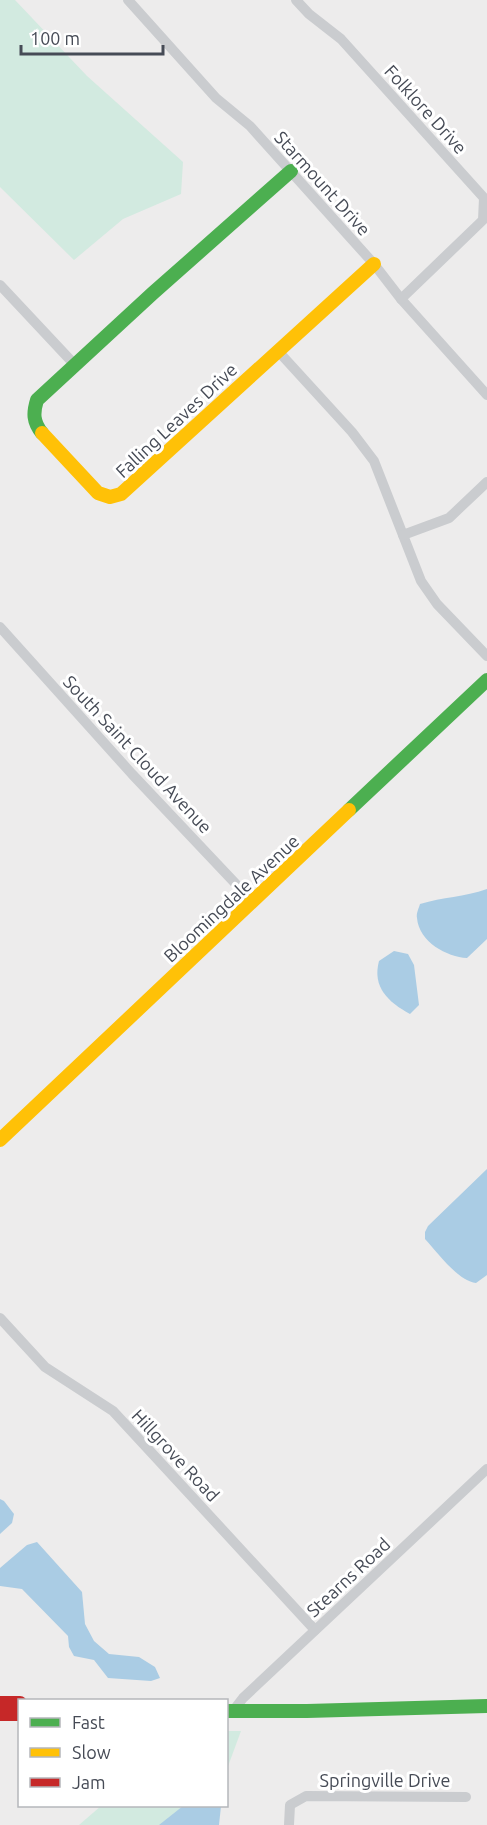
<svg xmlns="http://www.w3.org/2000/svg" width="487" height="1825" viewBox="0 0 487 1825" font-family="Ubuntu,sans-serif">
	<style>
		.green { fill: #d2eae0 }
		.water { fill: #aacce4 }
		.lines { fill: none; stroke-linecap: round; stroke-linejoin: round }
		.street { stroke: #cacccf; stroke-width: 10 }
		.fast { stroke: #4caf50; stroke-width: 14 }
		.slow { stroke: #ffc107; stroke-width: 14 }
		.jam { stroke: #c62828; stroke-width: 14 }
		.labels { text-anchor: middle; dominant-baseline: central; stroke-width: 6; stroke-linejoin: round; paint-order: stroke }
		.street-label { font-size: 18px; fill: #464b56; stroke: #fff }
	</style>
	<rect width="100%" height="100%" fill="#edecec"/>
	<g class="green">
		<path d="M0,0H15L87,76L183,162L181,194L123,219L74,260L0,187Z"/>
		<path d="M226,1731H241L227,1769H226Z"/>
		<path d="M101,1806H184L162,1825H79Z"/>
	</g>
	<g class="water">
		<path d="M487,889V939L467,958C447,957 419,942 417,918C416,913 419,908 420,904C443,897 464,897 487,889Z"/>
		<path d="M394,951L408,954L414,965L419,1005L410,1014C388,1002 372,987 379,961Z"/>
		<path d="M487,1169V1275L476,1283C458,1281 438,1253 425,1239V1232L428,1226Z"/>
		<path d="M0,1499L4,1501L14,1514L12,1523L0,1534Z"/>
		<path d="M37,1542L82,1592L85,1624L94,1641L109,1654L139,1657L155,1667L160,1678L151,1681L108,1678L94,1660L74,1656L69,1647L68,1636L22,1589L0,1586V1568L27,1545Z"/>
		<path d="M183,1806H221L219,1825H159Z"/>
	</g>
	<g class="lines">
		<g class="street">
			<path d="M128,0L216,98L250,126L374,264L401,299L487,395"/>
			<path d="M296,0L309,14L341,39L484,198L483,220L401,299"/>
			<path d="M0,285L75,365"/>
			<path d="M278,351L352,432L374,461L421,581L437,604L487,656"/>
			<path d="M403,535L449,518L487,482"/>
			<path d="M0,627L132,774L253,902"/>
			<path d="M0,1318L45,1367L113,1411L315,1630"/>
			<path d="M233,1711L243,1698L487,1469"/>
			<path d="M289,1825L290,1805L306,1796L466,1797"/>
		</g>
		<g class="fast">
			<path d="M42,433C33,422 33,413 37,400L153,293L291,171"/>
			<path d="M349,810L487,680"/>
			<path d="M226,1711H307L487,1706"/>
		</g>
		<g class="slow">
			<path d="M42,433L98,493L110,497L121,494L374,264"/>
			<path d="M0,1140L349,810"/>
		</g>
		<g class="jam">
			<path d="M0,1703H20"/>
			<path d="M0,1714H20"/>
		</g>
	</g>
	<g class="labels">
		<g class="street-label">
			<text transform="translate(426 109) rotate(48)">Folklore Drive</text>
			<text transform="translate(323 183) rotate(48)">Starmount Drive</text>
			<text transform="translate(176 420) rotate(-43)">Falling Leaves Drive</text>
			<text transform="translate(138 754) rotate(47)">South Saint Cloud Avenue</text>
			<text transform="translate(231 898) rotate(-43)">Bloomingdale Avenue</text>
			<text transform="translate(176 1455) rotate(47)">Hillgrove Road</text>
			<text transform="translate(348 1577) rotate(-43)">Stearns Road</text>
			<text x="385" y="1780">Springville Drive</text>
		</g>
	</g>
	<rect x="18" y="1699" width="210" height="108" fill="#ffffff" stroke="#b5b7bb" stroke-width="1.5"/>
	<rect x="30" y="1718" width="30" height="9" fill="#4caf50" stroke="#b5b7bb" stroke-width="1.5"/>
	<text x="72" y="1729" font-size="18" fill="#464b56">Fast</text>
	<rect x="30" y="1748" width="30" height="9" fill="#ffc107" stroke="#b5b7bb" stroke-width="1.5"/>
	<text x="72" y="1759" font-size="18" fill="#464b56">Slow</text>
	<rect x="30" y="1778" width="30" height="9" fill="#c62828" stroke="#b5b7bb" stroke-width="1.5"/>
	<text x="72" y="1789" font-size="18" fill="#464b56">Jam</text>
	<path d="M21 45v9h142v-9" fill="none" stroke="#464b56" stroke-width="3"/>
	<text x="30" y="45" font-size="18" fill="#464b56" stroke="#ffffff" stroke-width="4.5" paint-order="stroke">100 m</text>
</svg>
